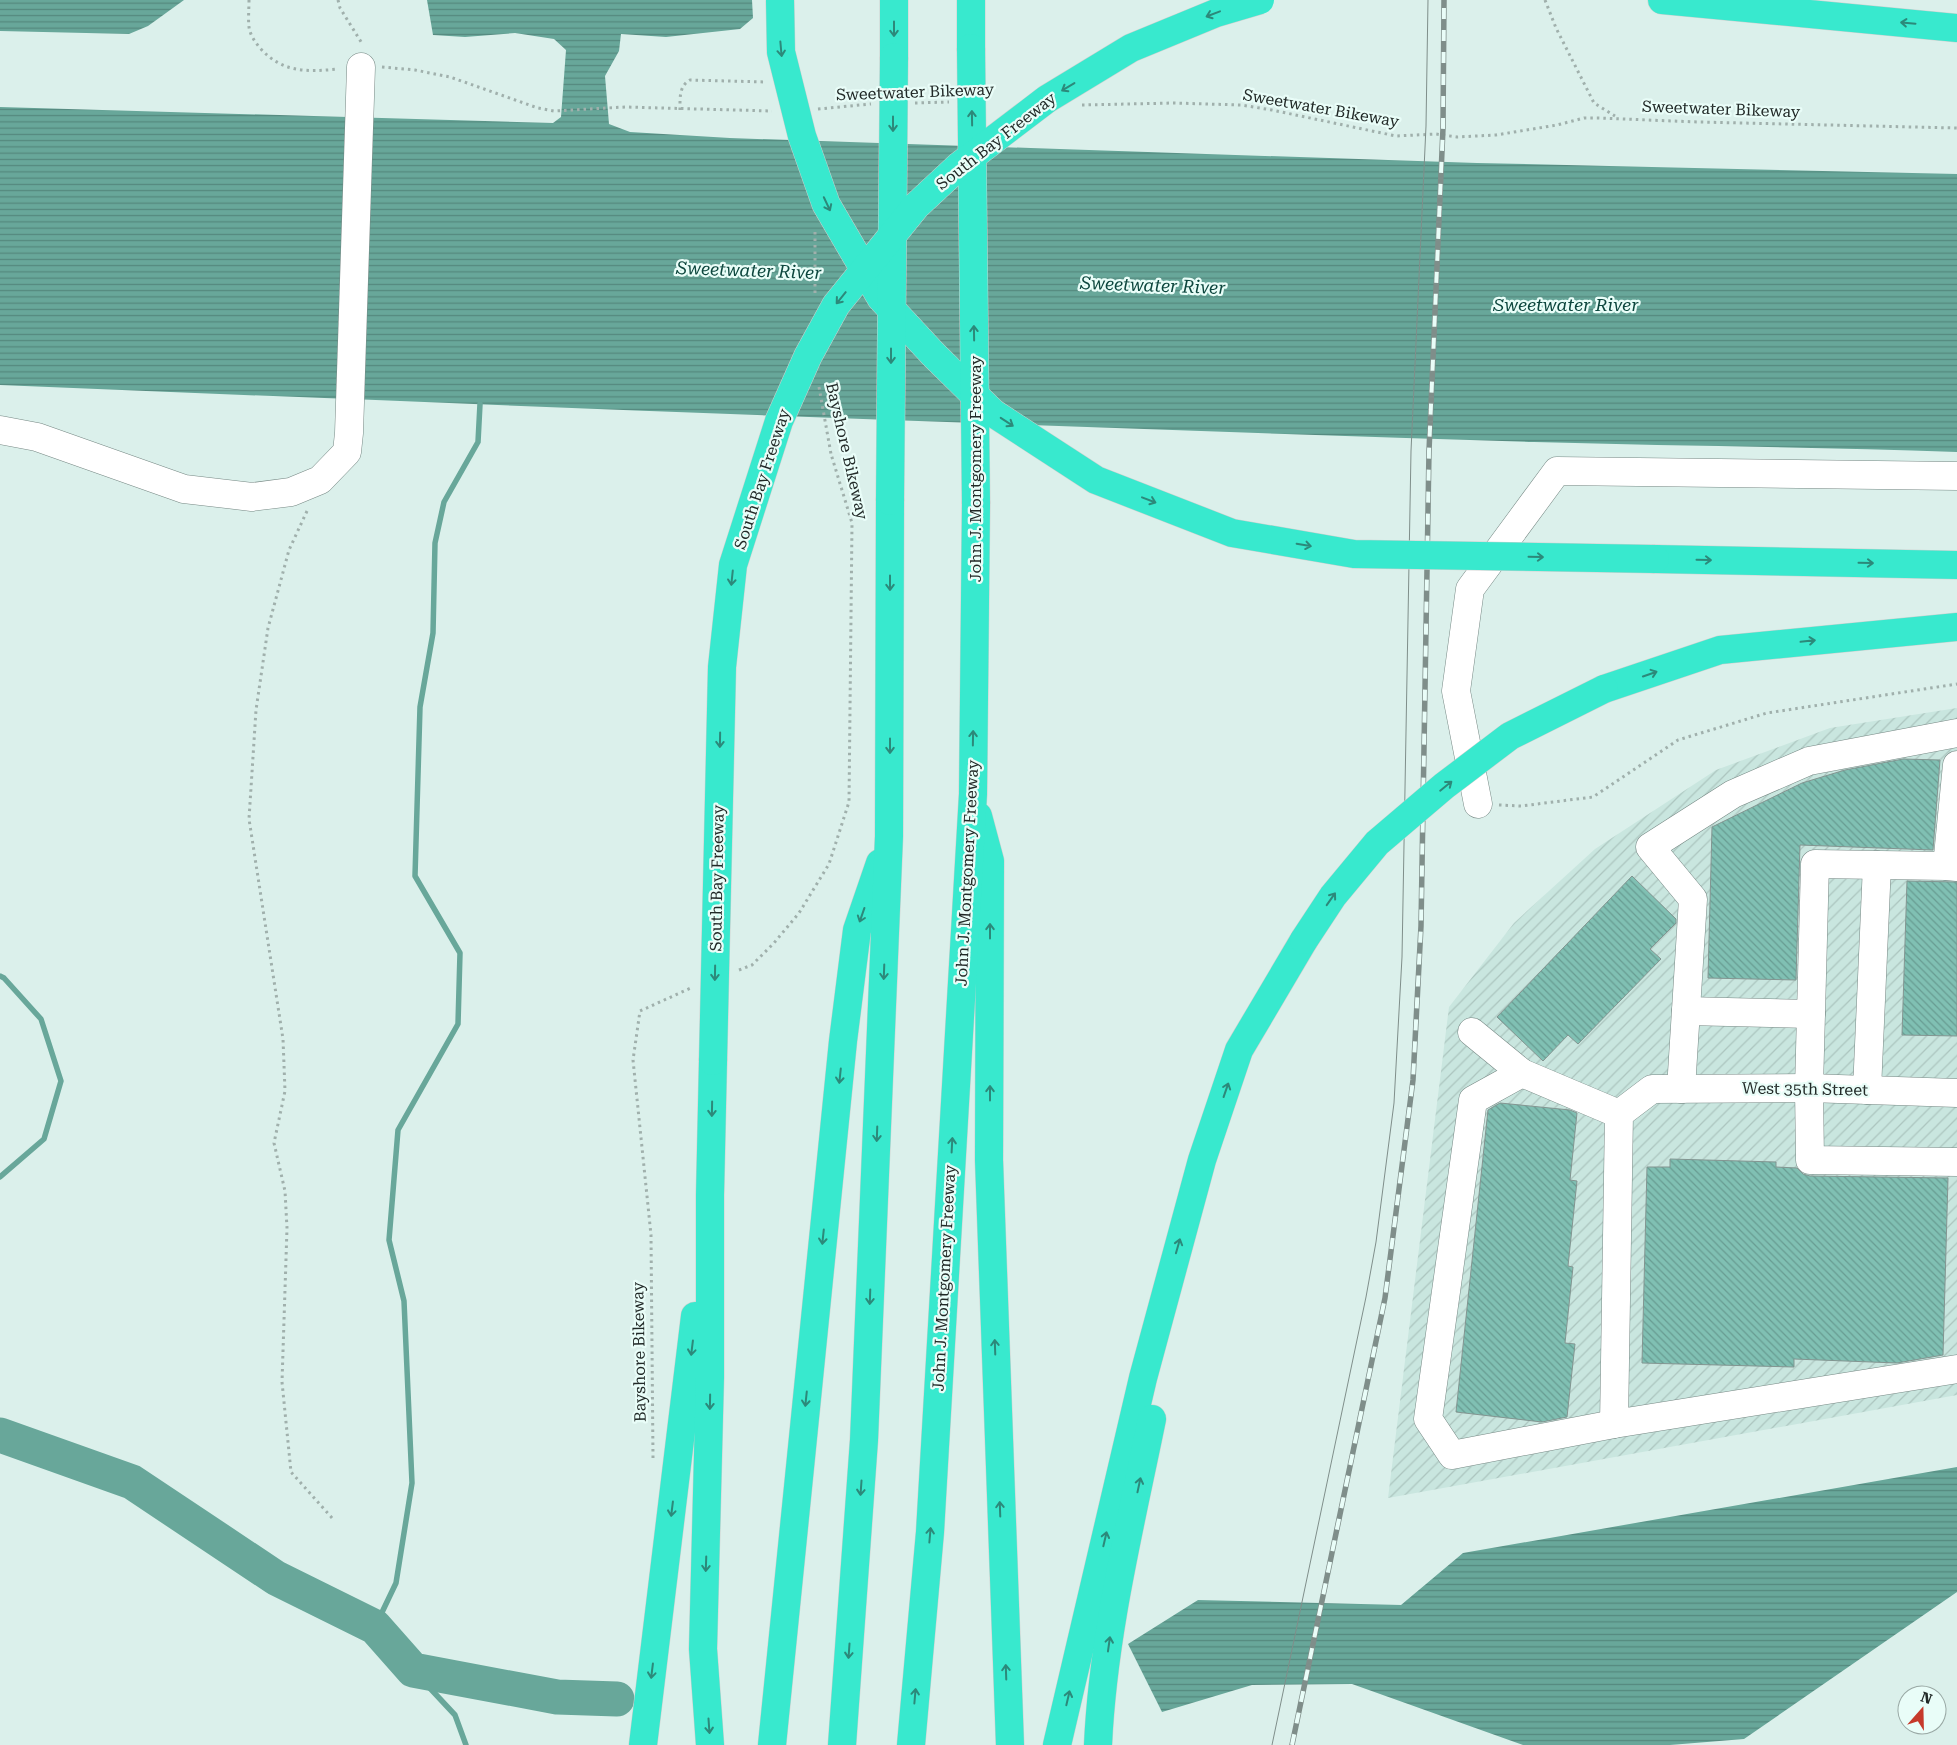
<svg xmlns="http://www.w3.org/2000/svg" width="1957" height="1745" viewBox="0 0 1957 1745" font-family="'Roboto Serif',serif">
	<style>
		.industrial { fill: url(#industrial-furrows) }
		.water { fill: url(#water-rules) }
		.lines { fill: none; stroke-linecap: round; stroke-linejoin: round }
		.stream { stroke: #68a79a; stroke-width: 5.5 }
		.river { stroke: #68a79a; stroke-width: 35 }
		.building { fill: url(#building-back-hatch); stroke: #839591 }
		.minor-casing { stroke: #768884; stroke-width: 29 }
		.highway-casing { stroke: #ced0cf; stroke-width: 29 }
		.path { stroke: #a0b0ac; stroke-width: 3; stroke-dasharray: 2.5 4; stroke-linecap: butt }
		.minor { stroke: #fff; stroke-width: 28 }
		.highway { stroke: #38e9ce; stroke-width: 28 }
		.tram { stroke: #7f8e8a; stroke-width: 1 }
		.rail-casing { stroke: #7f8e8a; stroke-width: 5.5 }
		.rail { stroke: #e9fdf8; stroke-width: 4; stroke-dasharray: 11; stroke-linecap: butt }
		.highway-bridge-casing { stroke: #ced0cf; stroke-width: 29; stroke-linecap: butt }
		.path-bridge { stroke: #a0b0ac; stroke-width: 3; stroke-dasharray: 2.5 4; stroke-linecap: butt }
		.highway-bridge { stroke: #38e9ce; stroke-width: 28 }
		.oneway { stroke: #2c897a }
		.labels { text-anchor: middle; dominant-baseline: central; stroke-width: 4.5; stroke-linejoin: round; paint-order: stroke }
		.street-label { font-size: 16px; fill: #212927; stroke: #e9fdf8 }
		.water-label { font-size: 18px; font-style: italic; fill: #0c463d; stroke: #e9fdf8 }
	</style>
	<defs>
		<pattern id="industrial-furrows" width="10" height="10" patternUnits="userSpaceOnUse" patternTransform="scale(1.25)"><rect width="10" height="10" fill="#c9e6df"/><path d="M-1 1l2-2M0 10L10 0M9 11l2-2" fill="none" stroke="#acc5bf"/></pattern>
		<pattern id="water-rules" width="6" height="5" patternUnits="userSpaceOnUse" patternTransform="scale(1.25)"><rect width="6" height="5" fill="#68a79a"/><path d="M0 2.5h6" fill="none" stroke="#55887e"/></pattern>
		<pattern id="building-back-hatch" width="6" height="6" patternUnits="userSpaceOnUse" patternTransform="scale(1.25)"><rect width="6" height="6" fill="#80c0b3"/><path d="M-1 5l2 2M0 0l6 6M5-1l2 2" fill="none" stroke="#689c92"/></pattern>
	</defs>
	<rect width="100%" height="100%" fill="#dbf0eb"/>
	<path class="industrial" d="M1957,708V1395L1388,1498L1449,1007L1514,923L1595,849L1716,770L1830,728Z"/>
	<g class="water">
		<path d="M0,0H184L148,26L129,34L0,31Z"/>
		<path d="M427,0H752L753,18L740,29L666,37L621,34L619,51L605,76L609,124L630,132L730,138L1477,163L1957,174V452C1816,447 1675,446 1534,442C1023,426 511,406 0,385V107L553,123L561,117L566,50L554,39L515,33L465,37L433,35Z"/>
		<path d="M1957,1467V1592L1744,1739L1670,1745H1523L1352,1684L1252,1685L1162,1712L1128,1644L1198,1600L1401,1605L1463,1553Z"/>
	</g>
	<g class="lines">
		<g class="stream">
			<path d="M0,976L4,978L41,1019L61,1081L44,1139L0,1177"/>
			<path d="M375,1627L396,1583L412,1483L404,1301L389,1240L398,1130L458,1024L460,953L415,876L420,707L433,633L435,543L444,502L478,442L480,404"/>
			<path d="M413,1670L455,1715L466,1745"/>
		</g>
		<path class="river" d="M0,1435L132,1482L276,1578L375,1627L413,1670L557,1697L617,1699"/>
	</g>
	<g class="building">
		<path d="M1903,759L1940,760L1933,850L1800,845L1796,980L1708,978L1712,827L1802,783L1845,770Z"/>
		<path d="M1632,876L1676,919V923L1650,949L1661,959L1578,1044L1568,1035L1543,1061L1497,1017Z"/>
		<path d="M1907,881L1957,882V1036L1902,1035Z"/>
		<path d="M1500,1103L1570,1110L1577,1113L1570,1180L1577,1181L1568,1266L1573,1267L1565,1343L1575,1344L1567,1417L1542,1422L1456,1412L1488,1110Z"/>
		<path d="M1670,1159L1776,1162V1167L1797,1168L1803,1174L1810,1176L1948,1178L1943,1355L1897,1363L1794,1359V1367L1642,1363L1647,1167H1670Z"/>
	</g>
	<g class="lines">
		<defs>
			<g id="minor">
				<path d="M0,430L37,437L184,489L252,497L291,492L320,480L347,452L349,433L361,67"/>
				<path d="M1957,765L1947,866L1957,867"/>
				<path d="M1478,804L1456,691L1470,589L1557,471L1957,476"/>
				<path d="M1947,866L1815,864L1809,1088L1810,1160L1957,1162"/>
				<path d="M1686,1011L1811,1014"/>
				<path d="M1472,1032L1522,1073"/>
				<path d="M1681,1089L1693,899L1650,847L1733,794L1809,761L1957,733"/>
				<path d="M1867,1090L1877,865"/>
				<path d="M1957,1093L1809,1088L1652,1089L1619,1114L1614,1424L1957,1369"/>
				<path d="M1614,1424L1452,1455L1428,1419L1473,1100L1522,1073L1619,1114"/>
			</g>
			<g id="highway">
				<path d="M1662,0L1957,28"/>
				<path d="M971,48V0"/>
				<path d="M894,57V0"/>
				<path d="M1655,559L1957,565"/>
				<path d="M1604,689L1720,650L1957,627"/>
				<path d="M978,816L990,861L989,1160L1010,1745"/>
				<path d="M643,1745L695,1316"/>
				<path d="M710,1745L703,1649L710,1377V1195L713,1061"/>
				<path d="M772,1745L843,1041L857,930L880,863"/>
				<path d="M842,1745L864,1440L889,836L890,501"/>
				<path d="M911,1745L930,1532L973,794L976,504"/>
				<path d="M1057,1745L1143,1378L1202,1160L1239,1050L1304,940"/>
				<path d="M1098,1745C1103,1635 1130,1527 1152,1419"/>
			</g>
		</defs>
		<use href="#minor" class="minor-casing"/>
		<use href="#highway" class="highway-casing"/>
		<g class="path">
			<path d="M249,0C249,9 248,19 249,27C250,35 255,42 260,48C282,73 308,72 338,69"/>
			<path d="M338,0L340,8L363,45"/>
			<path d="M1545,0L1556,28L1594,103L1615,116"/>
			<path d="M382,67L415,70L450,77L538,108L554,111L625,107L772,111"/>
			<path d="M915,103L949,102"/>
			<path d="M1082,105L1174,103L1241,105L1272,110L1396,136L1436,134L1457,137L1496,135L1557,125L1584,118H1597L1699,122L1957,128"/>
			<path d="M818,109L871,104"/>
			<path d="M680,110C680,98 679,86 690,80L766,82"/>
			<path d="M307,511L289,550L268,628L256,710L249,819L283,1039L285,1091L274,1143L285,1191L287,1228L282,1382L291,1472L333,1519"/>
			<path d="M1499,805L1521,806L1593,797L1678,740L1767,713L1957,684"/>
			<path d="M739,970L752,965L774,943L799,913L829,864L849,802L852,523L831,454"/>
			<path d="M653,1458L651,1235L633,1060L640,1011L693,987"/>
		</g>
		<use href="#minor" class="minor"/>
		<use href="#highway" class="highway"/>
		<path class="tram" d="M1272,1745L1366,1297L1376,1242L1394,1103L1402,957L1411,451L1426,126L1428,0"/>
		<defs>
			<path id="rail" d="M1292,1745L1385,1298L1413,1080L1421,926L1429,451L1443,128L1444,0"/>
		</defs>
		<use href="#rail" class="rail-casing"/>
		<use href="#rail" class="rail"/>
		<defs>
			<g id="highway-bridge">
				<path d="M780,0L781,52L802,136L826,204L881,298L933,354L993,413L1096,480L1232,533L1354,554L1655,559"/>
				<path d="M971,48L976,504"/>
				<path d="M890,501L894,57"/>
				<path d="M1304,940L1333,896L1377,843L1444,786L1510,736L1604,689"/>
				<path d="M713,1061L722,667L733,565L779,421L808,356L836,305L916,206L959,166L1047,99L1131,48L1216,13L1260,0"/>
			</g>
		</defs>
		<use href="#highway-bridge" class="highway-bridge-casing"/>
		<g class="path-bridge">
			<path d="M815,232V293"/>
			<path d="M819,387L831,454"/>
		</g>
		<use href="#highway-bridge" class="highway-bridge"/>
	</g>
	<defs><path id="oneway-shaft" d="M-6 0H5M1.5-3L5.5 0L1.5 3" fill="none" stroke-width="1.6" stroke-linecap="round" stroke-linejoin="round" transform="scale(1.25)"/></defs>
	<g class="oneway">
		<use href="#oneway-shaft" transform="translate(1213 14) rotate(159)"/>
		<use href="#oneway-shaft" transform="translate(1908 23) rotate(-175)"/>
		<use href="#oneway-shaft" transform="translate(894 29) rotate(90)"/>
		<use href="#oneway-shaft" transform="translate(781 49) rotate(85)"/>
		<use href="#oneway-shaft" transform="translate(1068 87) rotate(149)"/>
		<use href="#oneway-shaft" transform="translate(972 118) rotate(-91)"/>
		<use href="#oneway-shaft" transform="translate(893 124) rotate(90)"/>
		<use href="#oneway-shaft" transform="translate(827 204) rotate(65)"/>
		<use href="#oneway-shaft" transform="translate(841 298) rotate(129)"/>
		<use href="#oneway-shaft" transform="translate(974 333) rotate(-91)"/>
		<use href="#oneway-shaft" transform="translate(891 356) rotate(90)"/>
		<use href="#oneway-shaft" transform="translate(1007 422) rotate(33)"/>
		<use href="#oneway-shaft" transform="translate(1149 500) rotate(21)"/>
		<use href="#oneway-shaft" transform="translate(1304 545) rotate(10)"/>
		<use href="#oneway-shaft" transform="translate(1536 557) rotate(1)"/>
		<use href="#oneway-shaft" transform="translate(1704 560) rotate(1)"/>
		<use href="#oneway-shaft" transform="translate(1866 563) rotate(1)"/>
		<use href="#oneway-shaft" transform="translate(732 578) rotate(96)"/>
		<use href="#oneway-shaft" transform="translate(890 583) rotate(90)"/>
		<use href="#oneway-shaft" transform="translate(1808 641) rotate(-6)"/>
		<use href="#oneway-shaft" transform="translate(1650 674) rotate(-19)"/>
		<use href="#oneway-shaft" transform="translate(973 738) rotate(-89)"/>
		<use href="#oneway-shaft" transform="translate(720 740) rotate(91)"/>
		<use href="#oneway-shaft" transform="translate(890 746) rotate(90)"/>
		<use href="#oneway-shaft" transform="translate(1446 786) rotate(-39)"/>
		<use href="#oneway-shaft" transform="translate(1331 899) rotate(-55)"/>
		<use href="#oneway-shaft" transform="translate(862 915) rotate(109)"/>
		<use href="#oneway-shaft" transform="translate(990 931) rotate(-90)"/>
		<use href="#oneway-shaft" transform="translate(884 972) rotate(92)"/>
		<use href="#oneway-shaft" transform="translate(715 973) rotate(91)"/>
		<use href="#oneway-shaft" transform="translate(840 1076) rotate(96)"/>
		<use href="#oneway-shaft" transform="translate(1226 1090) rotate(-71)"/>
		<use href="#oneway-shaft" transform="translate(990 1093) rotate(-90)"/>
		<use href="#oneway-shaft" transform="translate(712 1109) rotate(91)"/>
		<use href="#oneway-shaft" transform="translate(877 1134) rotate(92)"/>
		<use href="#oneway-shaft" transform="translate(952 1145) rotate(-87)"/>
		<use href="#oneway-shaft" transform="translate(823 1237) rotate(96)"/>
		<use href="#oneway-shaft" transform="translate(1178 1246) rotate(-74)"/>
		<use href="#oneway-shaft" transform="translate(870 1297) rotate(92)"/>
		<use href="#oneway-shaft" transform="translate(995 1347) rotate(-92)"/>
		<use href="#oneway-shaft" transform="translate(692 1348) rotate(97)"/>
		<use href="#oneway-shaft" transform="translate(806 1399) rotate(96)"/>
		<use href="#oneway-shaft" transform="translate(710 1402) rotate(91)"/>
		<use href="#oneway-shaft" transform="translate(1139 1485) rotate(-78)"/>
		<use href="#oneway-shaft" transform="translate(861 1488) rotate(94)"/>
		<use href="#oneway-shaft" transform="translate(672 1509) rotate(97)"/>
		<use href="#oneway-shaft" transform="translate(1000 1509) rotate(-92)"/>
		<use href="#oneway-shaft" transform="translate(930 1535) rotate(-85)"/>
		<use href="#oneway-shaft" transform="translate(1105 1539) rotate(-77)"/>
		<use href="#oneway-shaft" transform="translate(706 1564) rotate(92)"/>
		<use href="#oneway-shaft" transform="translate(1109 1644) rotate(-82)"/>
		<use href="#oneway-shaft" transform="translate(849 1651) rotate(94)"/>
		<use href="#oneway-shaft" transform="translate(652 1671) rotate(97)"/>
		<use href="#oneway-shaft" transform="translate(1006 1672) rotate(-92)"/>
		<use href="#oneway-shaft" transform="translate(915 1696) rotate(-85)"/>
		<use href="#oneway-shaft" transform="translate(1068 1698) rotate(-77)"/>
		<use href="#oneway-shaft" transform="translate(709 1726) rotate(86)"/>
	</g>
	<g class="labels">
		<g class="street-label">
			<text transform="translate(915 92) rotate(-2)">Sweetwater Bikeway</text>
			<text transform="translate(1321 108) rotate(10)">Sweetwater Bikeway</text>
			<text transform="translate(1721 109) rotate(2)">Sweetwater Bikeway</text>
			<text transform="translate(996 141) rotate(-38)">South Bay Freeway</text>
			<text transform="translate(847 451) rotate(77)">Bayshore Bikeway</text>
			<text transform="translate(975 469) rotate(-90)">John J. Montgomery Freeway</text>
			<text transform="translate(762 479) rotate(-72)">South Bay Freeway</text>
			<text transform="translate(967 873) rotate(-87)">John J. Montgomery Freeway</text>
			<text transform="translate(717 878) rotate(-89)">South Bay Freeway</text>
			<text transform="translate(1805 1089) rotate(1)">West 35th Street</text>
			<text transform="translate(944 1278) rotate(-87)">John J. Montgomery Freeway</text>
			<text transform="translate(639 1352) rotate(-91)">Bayshore Bikeway</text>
		</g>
		<g class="water-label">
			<text transform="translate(749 270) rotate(2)">Sweetwater River</text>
			<text transform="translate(1153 285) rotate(2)">Sweetwater River</text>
			<text x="1566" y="304">Sweetwater River</text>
		</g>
	</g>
	<g transform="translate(1922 1710) rotate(20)"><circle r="24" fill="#e9fdf8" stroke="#99a8a4"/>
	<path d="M0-4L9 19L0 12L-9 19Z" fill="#c63a2b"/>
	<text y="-8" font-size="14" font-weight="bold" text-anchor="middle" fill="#212927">N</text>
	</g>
</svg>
